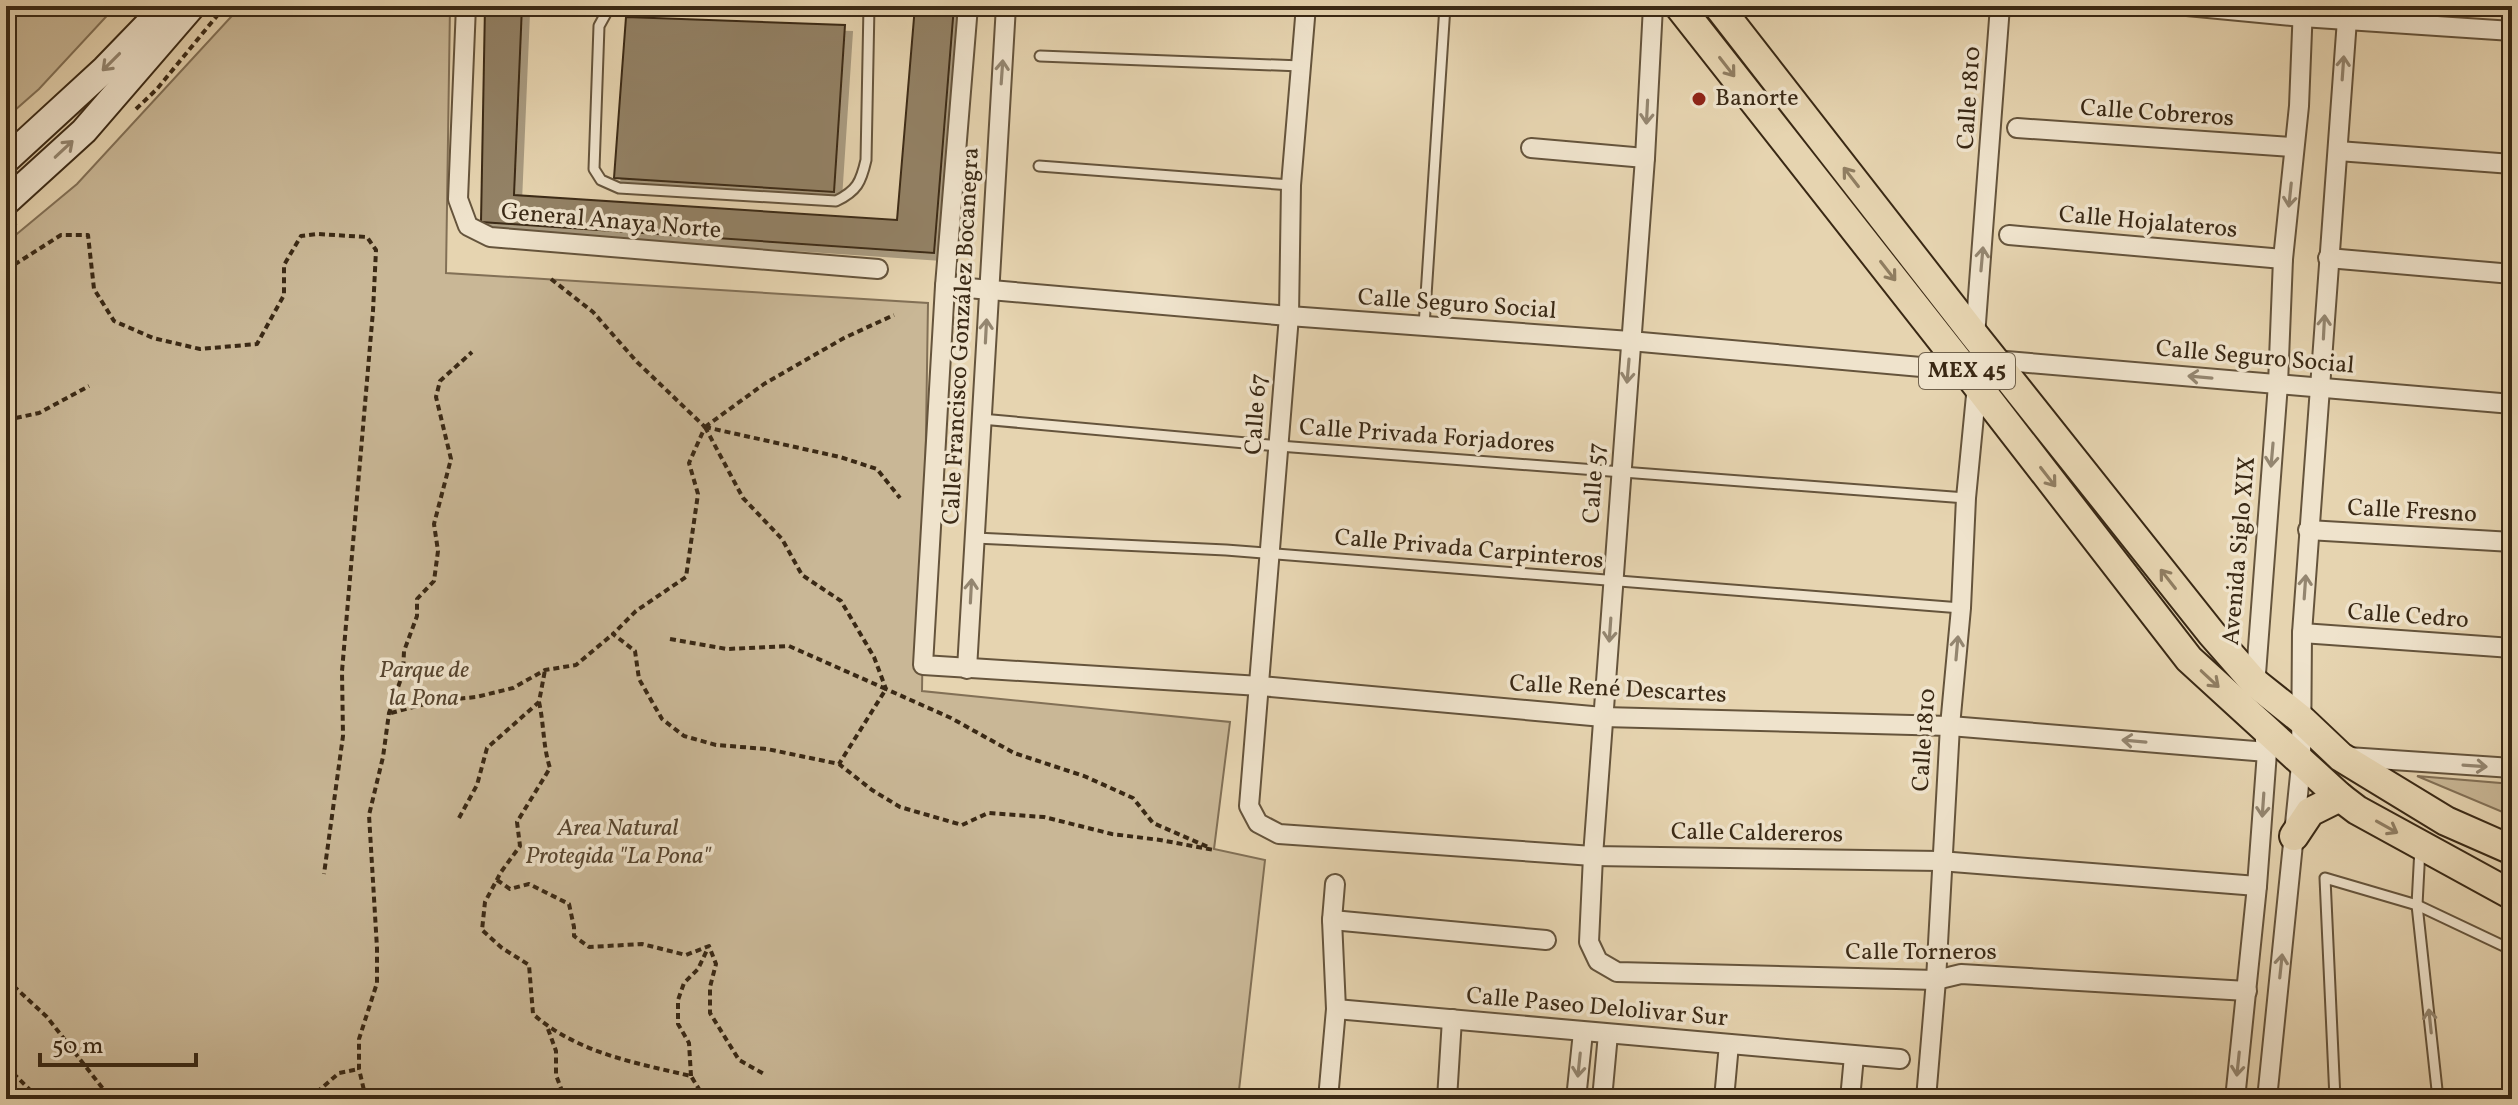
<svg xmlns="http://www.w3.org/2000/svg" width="2518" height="1105" viewBox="0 0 2518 1105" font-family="Vollkorn,serif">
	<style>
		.green { fill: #c9b796; stroke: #827056; stroke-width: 2 }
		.building { fill: #938266; stroke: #3a2915; stroke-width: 2; filter: url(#shadow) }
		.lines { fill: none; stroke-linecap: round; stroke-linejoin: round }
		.service-casing { stroke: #65543c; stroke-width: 13 }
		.minor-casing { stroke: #65543c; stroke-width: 22 }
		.secondary-casing { stroke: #3a2915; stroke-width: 30 }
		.primary-casing { stroke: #3a2915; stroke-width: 32 }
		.path { stroke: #3a2915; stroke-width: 4; stroke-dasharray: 6 4; stroke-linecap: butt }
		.service { stroke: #efe3cc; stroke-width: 9 }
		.minor { stroke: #efe3cc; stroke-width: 18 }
		.secondary { stroke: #efe3cc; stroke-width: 26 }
		.primary { stroke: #e6d4b0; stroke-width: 28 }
		.oneway { stroke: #948670 }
		.oneway2 { stroke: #907e62 }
		.poi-dot { fill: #8f2418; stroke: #efe3cc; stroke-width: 3 }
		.labels { text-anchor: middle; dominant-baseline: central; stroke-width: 7; stroke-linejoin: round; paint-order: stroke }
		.shield { fill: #efe3cc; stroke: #70614c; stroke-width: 2 }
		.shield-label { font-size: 22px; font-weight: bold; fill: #3a2915 }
		.street-label { font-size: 24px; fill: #3a2915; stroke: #efe3cc }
		.poi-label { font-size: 24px; fill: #3a2915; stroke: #efe3cc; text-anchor: start }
		.park-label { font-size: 24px; font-style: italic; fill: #57452f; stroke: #efe3cc }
	</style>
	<defs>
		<filter id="shadow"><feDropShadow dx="7" dy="7" stdDeviation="0" flood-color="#0004"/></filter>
	</defs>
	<rect width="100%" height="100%" fill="#e6d4b0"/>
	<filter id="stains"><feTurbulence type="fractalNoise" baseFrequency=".0025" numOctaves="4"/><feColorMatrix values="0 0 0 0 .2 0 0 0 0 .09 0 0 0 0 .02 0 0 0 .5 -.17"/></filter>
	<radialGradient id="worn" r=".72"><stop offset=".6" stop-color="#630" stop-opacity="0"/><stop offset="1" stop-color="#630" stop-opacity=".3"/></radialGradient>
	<g class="green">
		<path d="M6,6H116L39,89L6,118Z"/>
		<path d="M241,6H450L446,273L928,303L922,691L1230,722L1214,849L1265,860L1238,1099H6V243L77,184Z"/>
		<path d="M2417,776L2512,784V816Z"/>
	</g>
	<g class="building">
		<path d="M485,6H522L514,195L897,220L915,6H954L934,253L481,222Z"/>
		<path d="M626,17L845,25L834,192L614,178Z"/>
	</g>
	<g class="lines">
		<defs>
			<g id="service">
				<path d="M610,6L599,26L594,169L601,180L619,188L836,201C857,191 861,182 866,160L869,6"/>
				<path d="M1040,56L1301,66"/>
				<path d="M1039,166L1291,185"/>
				<path d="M1424,326L1445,6"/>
				<path d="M981,419L1279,446L1966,498"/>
				<path d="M975,538L1226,550L1961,608"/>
				<path d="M2420,848L2417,905L2438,1099"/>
				<path d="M2335,1099L2325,878L2417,905L2512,950"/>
			</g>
			<g id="minor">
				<path d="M466,6L458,199L468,226L490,237L878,269"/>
				<path d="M968,6L945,286L923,665L1260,686L1603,717L1950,726L2267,752"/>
				<path d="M1306,6L1291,185L1289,316L1249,806L1258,823L1279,834L1593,856L1940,861L2257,886"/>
				<path d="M1653,6L1645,158L1593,856L1589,942L1598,961L1617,972L1936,980L1961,974L2247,991"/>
				<path d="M2187,6L2302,17L2512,31"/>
				<path d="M2017,128L2293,147"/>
				<path d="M1531,148L1645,158"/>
				<path d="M2338,151L2512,164"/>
				<path d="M2009,235L2283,259"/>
				<path d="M2328,258L2512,274"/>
				<path d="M945,286L1289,316L1630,341L1966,371"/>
				<path d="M1975,336L2000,6"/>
				<path d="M1994,360L2512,404"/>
				<path d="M2308,530L2512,542"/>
				<path d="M2302,633L2512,648"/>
				<path d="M967,669L1006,6"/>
				<path d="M2255,687L2278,384L2283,259L2299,106L2303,6"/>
				<path d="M2348,757L2512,768"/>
				<path d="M1332,920L1546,940"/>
				<path d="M1336,1009L1900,1059"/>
				<path d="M1328,1099L1336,1009L1332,920L1335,884"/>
				<path d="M1447,1099L1452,1019"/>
				<path d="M1576,1099L1583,1032"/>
				<path d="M1602,1099L1608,1034"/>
				<path d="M1724,1099L1729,1044"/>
				<path d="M1850,1099L1854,1056"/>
				<path d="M1926,1099L1936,980L1950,726L1961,608L1966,498L1977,385"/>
				<path d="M2235,1099L2257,886L2267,752L2265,740"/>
				<path d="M2267,1099L2301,765L2302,633L2348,6"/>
			</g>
			<g id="secondary">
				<path d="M6,160L105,69L166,6"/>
				<path d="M6,202L84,131L192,6"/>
			</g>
			<g id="primary">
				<path d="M1679,6L1966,371L2189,659L2340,797L2357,810L2512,895"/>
				<path d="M1718,6L1975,336L2212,634L2254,682L2303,721L2341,757L2446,821L2512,850"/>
				<path d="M2294,836L2310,812L2340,797"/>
			</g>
		</defs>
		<use href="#service" class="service-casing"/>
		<use href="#minor" class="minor-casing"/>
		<use href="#secondary" class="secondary-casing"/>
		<use href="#primary" class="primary-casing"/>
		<g class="path">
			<path d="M136,109L157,89L225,6"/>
			<path d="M6,232L16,223"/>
			<path d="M6,270L61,235H88L94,289L114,321L153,338L200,349L257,344L284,295V265L301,236L317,234L367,237L376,250L373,311L342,671L343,736L324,874"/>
			<path d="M551,279L593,312L637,362L705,427L689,463L698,494L686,577L636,611L613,634L635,651L639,679L662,719L684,736L716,745L767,749L839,764L872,790L900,807L962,825L988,813L1044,817L1112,834L1160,840L1214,850"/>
			<path d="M6,420L39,413L89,386"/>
			<path d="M705,427L743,498L782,539L802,575L841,601L874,657L886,689L951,718L1014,753L1084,776L1133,798L1153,823L1208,847"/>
			<path d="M705,427L764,384L844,338L894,315"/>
			<path d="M705,427L840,457L877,469L900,498"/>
			<path d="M670,639L727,649L789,646L886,689L839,764"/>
			<path d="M539,702C544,724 543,747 550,768L517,822L520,846L501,872L485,902L482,930L502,948L529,965L533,1014C577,1053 636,1063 691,1076L705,1099"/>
			<path d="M391,713L436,701L476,697L513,688L545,670L576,665L613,634"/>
			<path d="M459,818L477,785L487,748L539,702L545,670"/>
			<path d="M497,880L510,889L529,884L569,904L574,927V936L589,947L642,944L686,955L709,946L716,964L710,987V1013L739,1060L764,1074"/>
			<path d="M6,979L47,1017L111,1099"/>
			<path d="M548,1029L556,1051V1075L565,1099"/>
			<path d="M6,1066L39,1099"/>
			<path d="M691,1076L689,1043L678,1024V1000L684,983L698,969L708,948"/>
			<path d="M309,1099L339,1073L359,1069"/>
			<path d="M366,1099L359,1069V1039L377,983V948L369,815L383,757L389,713L403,673L404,651L417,616V599L434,581L438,551L434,524L451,459L436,397L440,381L472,352"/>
		</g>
		<use href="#service" class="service"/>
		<use href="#minor" class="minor"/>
		<use href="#secondary" class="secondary"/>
		<use href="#primary" class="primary"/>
	</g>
	<defs><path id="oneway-shaft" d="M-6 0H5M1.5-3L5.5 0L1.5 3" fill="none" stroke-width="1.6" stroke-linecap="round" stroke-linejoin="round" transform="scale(2)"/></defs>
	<g class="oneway">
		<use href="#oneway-shaft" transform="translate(111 62) rotate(135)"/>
		<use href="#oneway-shaft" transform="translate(2343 68) rotate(-86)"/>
		<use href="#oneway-shaft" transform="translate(1002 72) rotate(-86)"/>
		<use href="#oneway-shaft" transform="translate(1647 112) rotate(93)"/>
		<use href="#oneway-shaft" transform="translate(64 149) rotate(-43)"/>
		<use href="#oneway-shaft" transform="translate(2290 195) rotate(96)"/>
		<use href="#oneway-shaft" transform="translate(1982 259) rotate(-85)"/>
		<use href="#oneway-shaft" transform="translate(2324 327) rotate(-87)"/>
		<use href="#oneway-shaft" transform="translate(986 331) rotate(-87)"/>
		<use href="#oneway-shaft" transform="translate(1628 371) rotate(95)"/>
		<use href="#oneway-shaft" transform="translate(2200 377) rotate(-175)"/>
		<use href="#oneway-shaft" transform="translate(2272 455) rotate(95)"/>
		<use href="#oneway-shaft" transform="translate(2305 587) rotate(-86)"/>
		<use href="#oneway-shaft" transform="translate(971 591) rotate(-87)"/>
		<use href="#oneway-shaft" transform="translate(1610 630) rotate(94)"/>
		<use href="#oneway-shaft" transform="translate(1957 648) rotate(-85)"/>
		<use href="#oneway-shaft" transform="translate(2134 741) rotate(-175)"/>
		<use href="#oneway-shaft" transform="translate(2475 766) rotate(4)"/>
		<use href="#oneway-shaft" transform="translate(2263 805) rotate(94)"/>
		<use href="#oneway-shaft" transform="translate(2281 966) rotate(-84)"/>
		<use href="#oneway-shaft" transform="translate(2430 1021) rotate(-96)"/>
		<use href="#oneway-shaft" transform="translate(2238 1064) rotate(96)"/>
		<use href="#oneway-shaft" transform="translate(1579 1065) rotate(96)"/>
	</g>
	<g class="oneway2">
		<use href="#oneway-shaft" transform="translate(1727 67) rotate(52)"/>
		<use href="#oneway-shaft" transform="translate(1851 177) rotate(-128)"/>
		<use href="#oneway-shaft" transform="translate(1888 271) rotate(52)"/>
		<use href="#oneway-shaft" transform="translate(2048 477) rotate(52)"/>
		<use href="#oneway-shaft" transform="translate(2168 579) rotate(-128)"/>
		<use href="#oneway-shaft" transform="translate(2210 679) rotate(43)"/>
		<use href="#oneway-shaft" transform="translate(2387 827) rotate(29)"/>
	</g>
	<circle class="poi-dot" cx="1699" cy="99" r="8"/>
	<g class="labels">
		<rect class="shield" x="1919" y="353" width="96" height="36" rx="6"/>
		<g class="shield-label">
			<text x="1967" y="371">MEX 45</text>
		</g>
		<g class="street-label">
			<text transform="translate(1970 98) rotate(-86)">Calle 1810</text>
			<text transform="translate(2157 114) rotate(4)">Calle Cobreros</text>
			<text transform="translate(611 222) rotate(5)">General Anaya Norte</text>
			<text transform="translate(2148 223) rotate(5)">Calle Hojalateros</text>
			<text transform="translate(1457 305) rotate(4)">Calle Seguro Social</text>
			<text transform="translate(962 336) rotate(-87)">Calle Francisco González Bocanegra</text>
			<text transform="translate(2255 358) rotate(5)">Calle Seguro Social</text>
			<text transform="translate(1257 414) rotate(-86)">Calle 67</text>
			<text transform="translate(1427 437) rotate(4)">Calle Privada Forjadores</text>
			<text transform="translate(1595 483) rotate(-86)">Calle 57</text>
			<text transform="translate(2412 512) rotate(3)">Calle Fresno</text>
			<text transform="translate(1469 550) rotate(5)">Calle Privada Carpinteros</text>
			<text transform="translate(2240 551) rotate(-85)">Avenida Siglo XIX</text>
			<text transform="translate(2408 617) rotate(4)">Calle Cedro</text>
			<text transform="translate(1618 690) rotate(3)">Calle René Descartes</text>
			<text transform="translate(1925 740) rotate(-86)">Calle 1810</text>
			<text transform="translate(1757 834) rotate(1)">Calle Caldereros</text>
			<text x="1921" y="953">Calle Torneros</text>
			<text transform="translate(1597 1008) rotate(5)">Calle Paseo Delolivar Sur</text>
		</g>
		<g class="poi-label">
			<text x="1715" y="99">Banorte</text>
		</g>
		<g class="park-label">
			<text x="424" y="671">Parque de<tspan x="424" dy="28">la Pona</tspan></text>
			<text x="618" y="829">Area Natural<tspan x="618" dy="28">Protegida "La Pona"</tspan></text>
		</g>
	</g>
	<rect width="2518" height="1105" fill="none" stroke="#e6d4b0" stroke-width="32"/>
	<rect x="8" y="8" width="2502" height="1089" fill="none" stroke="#3a2915" stroke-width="4"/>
	<rect x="16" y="16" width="2486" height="1073" fill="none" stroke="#3a2915" stroke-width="2"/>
	<path d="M40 1053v12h156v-12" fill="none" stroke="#3a2915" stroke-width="4"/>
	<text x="52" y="1053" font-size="24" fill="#3a2915" stroke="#efe3cc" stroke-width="6" paint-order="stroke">50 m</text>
	<rect width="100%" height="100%" filter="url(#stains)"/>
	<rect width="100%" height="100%" fill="url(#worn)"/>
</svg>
